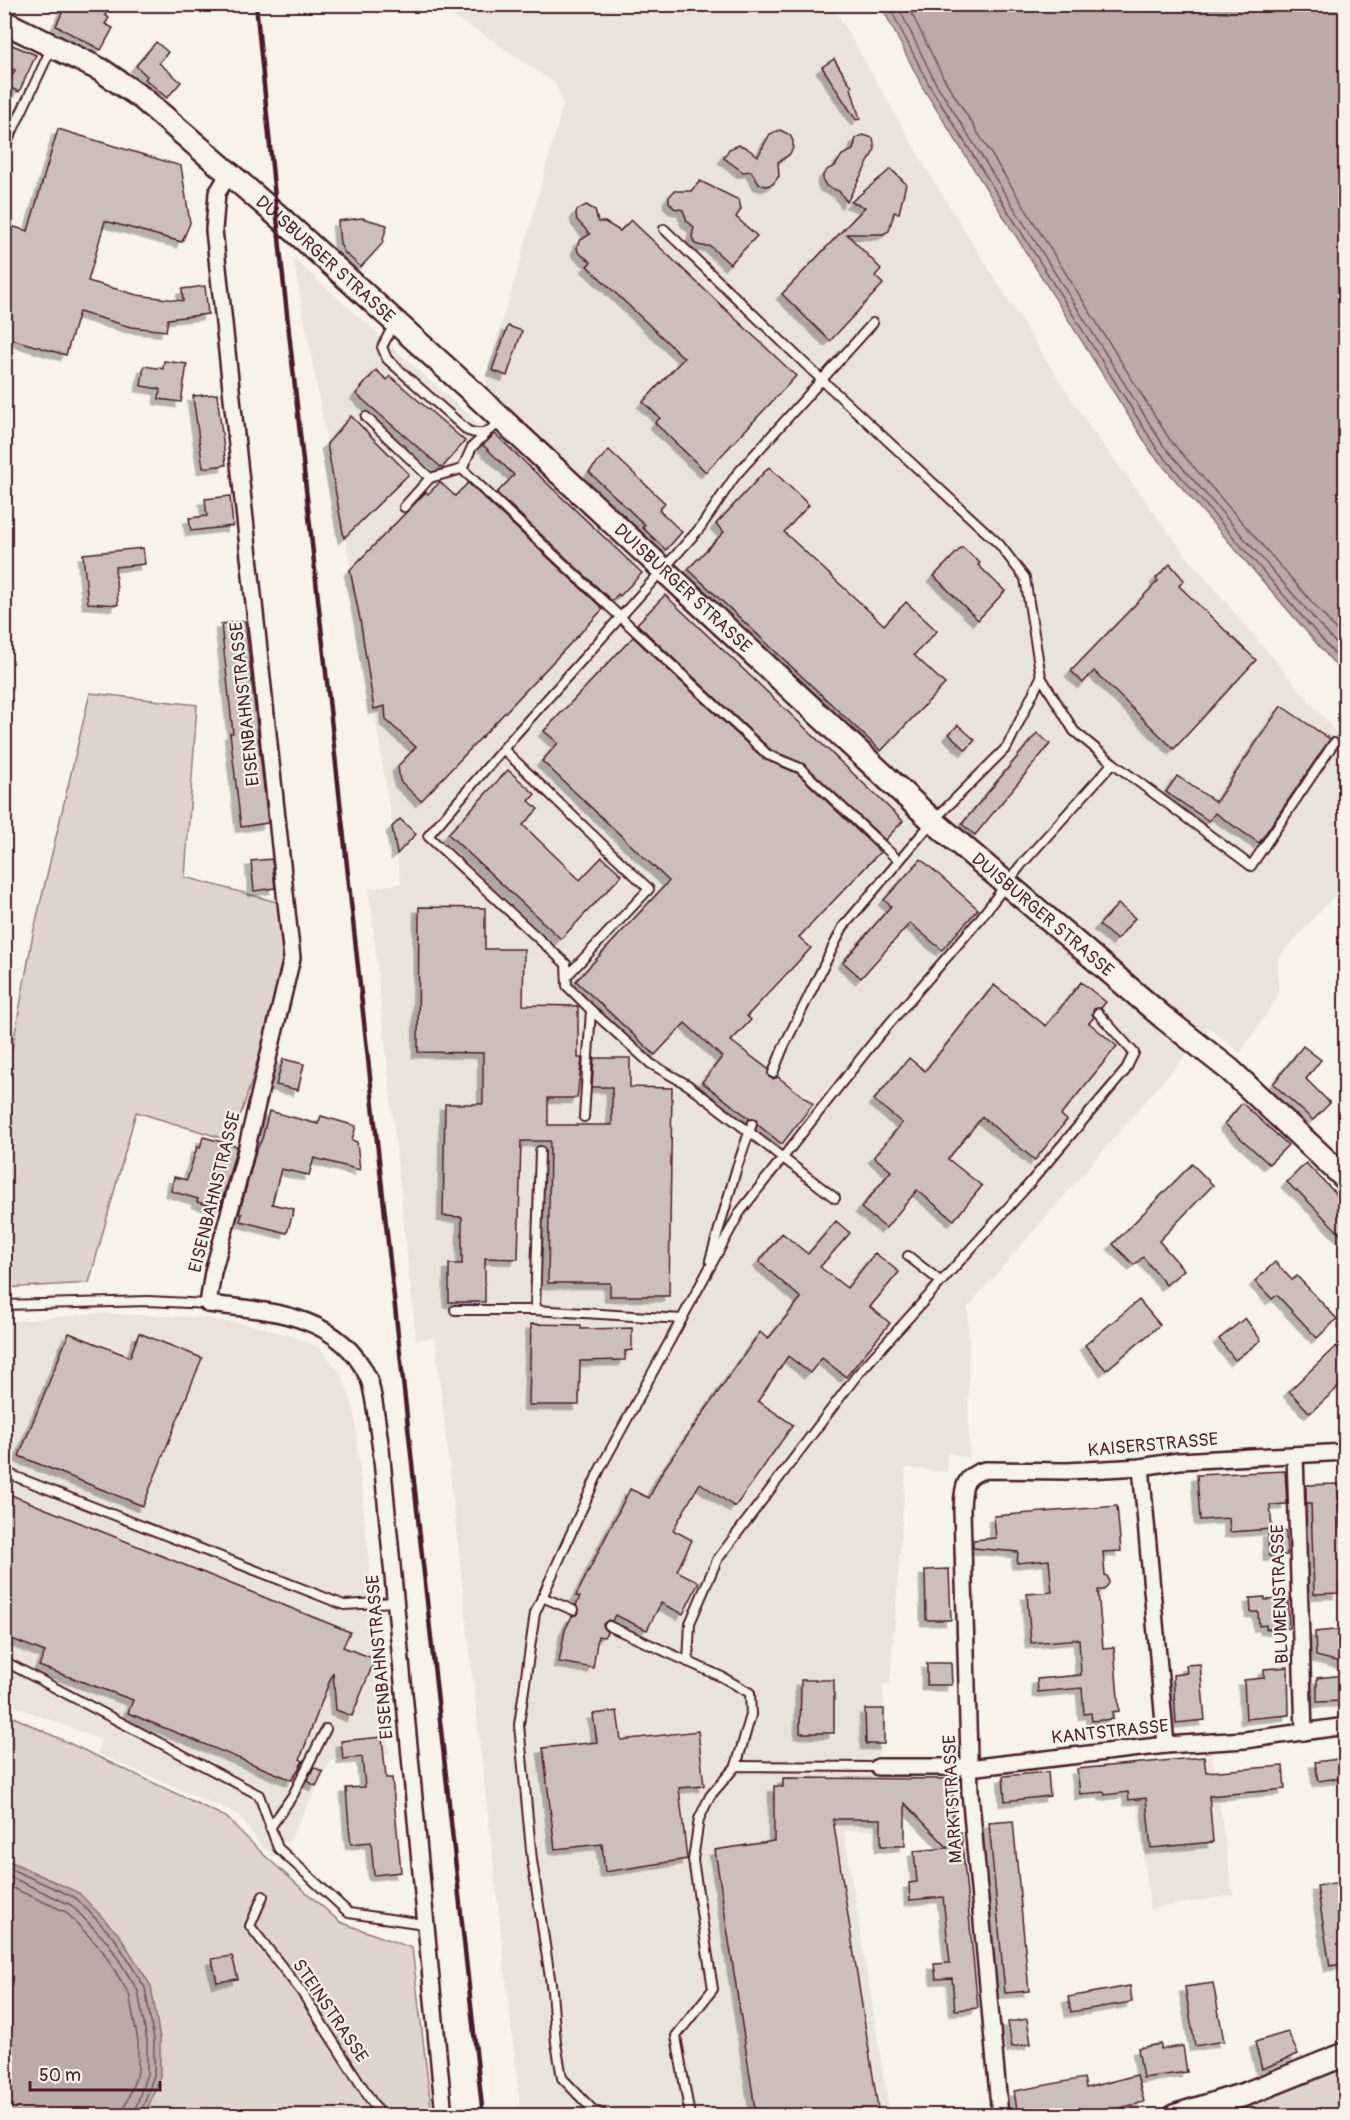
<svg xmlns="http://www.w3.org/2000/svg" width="1350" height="2120" viewBox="0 0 1350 2120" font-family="Pangolin,sans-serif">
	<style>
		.built { fill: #eae3da }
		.green { fill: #ded4cc; stroke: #947a7c; stroke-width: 1.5 }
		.water { fill: #bcaaa7; stroke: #8e7275; stroke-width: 1.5 }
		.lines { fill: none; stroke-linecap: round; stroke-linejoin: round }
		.shore { stroke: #78575d; stroke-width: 1.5 }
		.building { fill: #ccbfb9; stroke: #4a1f2b; stroke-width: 1.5; filter: url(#shadow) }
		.lane-casing { stroke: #4a1f2b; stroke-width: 12 }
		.street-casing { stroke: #4a1f2b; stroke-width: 20 }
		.secondary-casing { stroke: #4a1f2b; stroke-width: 27 }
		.lane { stroke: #f7f3e8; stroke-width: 8 }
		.street { stroke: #f7f3e8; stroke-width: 15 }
		.secondary { stroke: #f7f3e8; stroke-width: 22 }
		.rail { stroke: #4a1f2b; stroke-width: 4.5 }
		.labels { text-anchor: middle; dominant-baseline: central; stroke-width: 4.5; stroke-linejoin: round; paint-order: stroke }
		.street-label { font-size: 18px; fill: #4a1f2b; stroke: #f7f3e8 }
	</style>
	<defs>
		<filter id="shadow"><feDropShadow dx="-5.5" dy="5.5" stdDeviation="0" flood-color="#0004"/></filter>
	</defs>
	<rect width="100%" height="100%" fill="#f7f3e8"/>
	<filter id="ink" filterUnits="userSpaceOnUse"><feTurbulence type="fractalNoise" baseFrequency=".0167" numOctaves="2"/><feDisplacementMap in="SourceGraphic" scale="12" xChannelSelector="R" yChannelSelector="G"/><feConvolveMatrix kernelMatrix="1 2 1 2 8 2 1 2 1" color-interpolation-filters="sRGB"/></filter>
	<g filter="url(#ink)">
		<g class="built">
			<path d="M432,5H833L928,172L1041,352L1089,426L1189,559L1345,743V841L1338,849L1345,862V884L1278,958V997L1240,1053L1209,1028L968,1307L969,1458L947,1452V1472L906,1468L890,1684H883L884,1744H878L880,1830L844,1831L890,2115H521L435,1338L416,1340L369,889L401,883L360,619L293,258L482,427L488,367L518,270L563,105L556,84L483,34Z"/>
			<path d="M96,1313L193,1317L253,1325L288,1335L319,1347L342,1374L354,1409L382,1697L390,1754L331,1760L288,1843L283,1840L273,1857L259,1844L239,1815L97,1753L101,1740L5,1702L12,1684L4,1679V1322Z"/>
			<path d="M1212,1756L1233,1895L1150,1909L1132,1764Z"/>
		</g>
		<g class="green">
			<path d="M90,693L197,705L185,877L277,902L285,959L252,1080L232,1141L136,1112L89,1283L5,1288L4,1165L6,1158L4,1157L5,1088L33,934Z"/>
			<path d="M5,1713L226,1817L264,1855L340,1922L412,1948L432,2115H145L160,2077L79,1893L5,1859Z"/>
			<path d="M1345,2064V2115L1218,2116L1250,2106Z"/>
		</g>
		<g class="water">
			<path d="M881,5H1345V676L1152,453L923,88Z"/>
			<path d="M4,1859L79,1893L120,1936L151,1986L160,2039V2077L145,2115H5Z"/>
		</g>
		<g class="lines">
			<g class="shore">
				<path d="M888,4L929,85L1157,449L1346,667"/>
				<path d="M897,4L935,82L1163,445L1346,655"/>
				<path d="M907,4L943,77L1170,440L1346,641"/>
				<path d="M4,1866L76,1898L115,1939L145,1988L154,2040V2075L140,2116"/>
				<path d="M4,1874L71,1905L109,1944L138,1991L147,2041V2074L133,2116"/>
				<path d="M4,1884L66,1912L102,1950L129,1994L138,2041V2072L125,2106L124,2116"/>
			</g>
		</g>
		<g class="building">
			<path d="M66,4L81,9L84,4H112L105,15L109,18L105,24L113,28L101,50L56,26Z"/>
			<path d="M156,42L168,52L159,63L181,82L167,98L145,79L147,76L136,66Z"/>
			<path d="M10,44L36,55L19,92L7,86L15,70L4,65V57Z"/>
			<path d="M834,59L852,87L851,88L860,119L856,120L822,67Z"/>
			<path d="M58,129L181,166L190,223L182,242L105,221L88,281L137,295L183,301L182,289L205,286L208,314L168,319L166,331L131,327L79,312L66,355L4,337V224L28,231Z"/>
			<path d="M780,130L790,135L793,141V148L789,155L778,162L779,176L773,184L766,186L759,184L751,171L743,172L724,158L729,149L739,145L745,147L758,156L770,134Z"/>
			<path d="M863,135L873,138L875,149L847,202L839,191L826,186L823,180V175L828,169L835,166L842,155L853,150L856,138Z"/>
			<path d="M891,169L906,184L899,213L894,212L889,231L883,234H847L881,269L875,276L883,284L830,341L782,294L865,207L851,202Z"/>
			<path d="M700,181L739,200L741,209L736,217L757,236L730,264L710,246H702L695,244L692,237L694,227L687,221L683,210L674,208L669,202V197L674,191H691Z"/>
			<path d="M586,205L595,210L598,222H605L620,231L631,220L796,376L706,472L655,423L660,418L643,402L684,358L587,266L591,262L578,252L577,248L579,241L590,234L577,220L576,214L577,210Z"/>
			<path d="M362,218L387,225L382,244L361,267L345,253L340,244L338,221Z"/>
			<path d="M508,326L522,331L507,376L492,370Z"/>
			<path d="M164,361L187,364L181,402L159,399L160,389L141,386L144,366L163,369Z"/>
			<path d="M376,370L387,380L390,376L465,441L442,468L356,394Z"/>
			<path d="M217,394L226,465L203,468L193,396Z"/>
			<path d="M351,416L409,474L344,538L327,444Z"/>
			<path d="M495,434L642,573L620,596L618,594L612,601L497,493L514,475L483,445Z"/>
			<path d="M609,450L665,503L659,510L682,532L666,550L642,527L645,525L589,472Z"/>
			<path d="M769,467L809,505L784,532L884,625L906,602L937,631L914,655L945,684L881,751L688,569L724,532L716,524Z"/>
			<path d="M440,482L455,496L468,483L603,609L421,801L400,781L398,766L416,747L386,720L385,706L374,709L360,619L350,570L426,492L428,494Z"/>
			<path d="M230,496L233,526L191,531L189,518L207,516L205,499Z"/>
			<path d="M962,547L980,563L978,565L1005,591L978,620L934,576Z"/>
			<path d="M143,548L145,564L115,567L118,605L88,603L83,554Z"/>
			<path d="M1170,564L1184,580L1179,586L1256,660L1174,749L1094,671L1083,683L1071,671L1158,581L1156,578Z"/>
			<path d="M665,595L903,821L885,840L804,764L771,750L637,624Z"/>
			<path d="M245,621L268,823L241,827L230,733H233L221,624Z"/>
			<path d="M633,637L764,759L797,773L880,852L799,937L811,948L747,1016L751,1020L731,1041L768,1069L769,1077L773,1079L778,1077L813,1104L782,1144L758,1125L756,1120L750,1119L702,1082L722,1057L685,1023L655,1055L576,981L669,881L542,761L558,743L544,731Z"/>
			<path d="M1281,706L1330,739L1259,843L1215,813L1209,821L1166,792L1177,776L1216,802Z"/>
			<path d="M958,725L975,740L966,750L949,734Z"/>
			<path d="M1037,733L1050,744L975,835L962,824Z"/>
			<path d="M508,770L535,794L529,801L538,809L523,825L580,880L602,857L622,875L561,939L448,834Z"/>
			<path d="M400,819L416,834L397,854L392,827Z"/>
			<path d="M272,859L275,888L254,891L251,861Z"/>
			<path d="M921,859L978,909L942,950L910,923L861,978L843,962L891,906L884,900Z"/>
			<path d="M1118,904L1135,918L1117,940L1099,925Z"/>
			<path d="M419,907L485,908V949H524L523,1005L578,1006V1058H582L577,1098H548V1125H612V1087H592L594,1058H630V1087L672,1088L669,1296H610V1283H548L550,1141H521L518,1259L485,1258V1302H449V1264H462V1217L443,1216L445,1104H483V1053L418,1052Z"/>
			<path d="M1081,982L1106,1002L1101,1008L1094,1009L1092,1014L1094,1017L1089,1023L1117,1046L1061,1115L1067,1120L1035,1160L982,1117L948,1159L982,1186L954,1220L917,1190L886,1228L861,1208L891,1171L874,1157L902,1123L874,1100L909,1058L925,1071L994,985L1046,1026Z"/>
			<path d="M1303,1046L1321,1060L1306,1079L1330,1103L1313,1120L1273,1084Z"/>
			<path d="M283,1059L304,1064L298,1090L276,1085Z"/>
			<path d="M1242,1103L1288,1145L1269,1164L1225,1124Z"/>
			<path d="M269,1111L318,1124L321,1116L356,1126L352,1140L357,1142L360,1170L314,1158L309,1175L281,1169L272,1204L294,1209L287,1233L240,1221L242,1214H239L256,1151L262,1139Z"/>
			<path d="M203,1137L237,1146L220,1208L197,1202L198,1199L171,1191L174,1177L187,1180L197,1147L200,1148Z"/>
			<path d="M1306,1163L1346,1204V1240L1297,1190L1296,1191L1287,1182Z"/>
			<path d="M1192,1164L1213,1185L1159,1241L1184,1270L1166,1285L1143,1257L1134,1265L1113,1244Z"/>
			<path d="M836,1221L850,1233L820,1267L847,1288L875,1253L899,1272L870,1307L890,1323L846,1377L822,1358L810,1373L788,1356L758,1401L793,1425L735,1507L700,1483L673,1530L692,1540L677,1571L699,1582L683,1614L661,1603L647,1630L615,1615L612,1621L608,1620L603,1624L604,1629L607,1632L604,1637L598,1636L593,1668L559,1662L565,1630L572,1616L576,1615L579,1612L576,1605L580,1597L576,1596L630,1489L649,1498L662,1472L760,1332L768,1339L801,1298L759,1262L782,1233L808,1254Z"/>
			<path d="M1275,1262L1292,1280L1297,1276L1337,1319L1317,1338L1277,1295L1272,1299L1255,1281Z"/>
			<path d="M1139,1300L1160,1325L1106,1370L1085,1345Z"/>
			<path d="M1245,1318L1261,1340L1235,1360L1219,1339Z"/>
			<path d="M531,1324L581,1325V1329L632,1328V1350L625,1351V1360L580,1361L579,1405H529Z"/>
			<path d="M69,1333L130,1357L139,1333L202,1358L143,1506L19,1456Z"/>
			<path d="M1336,1346L1346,1357V1380L1310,1413L1289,1391Z"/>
			<path d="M1285,1471L1287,1504L1270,1505L1272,1529L1230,1532L1229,1518L1200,1520L1197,1475Z"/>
			<path d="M1338,1484L1340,1528H1346V1584H1339V1593L1314,1594L1311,1503H1306V1485Z"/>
			<path d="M4,1492L350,1632L343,1647L375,1659L352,1716L336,1710L333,1672L300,1759L303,1761L292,1780L128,1713L133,1700L39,1666L45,1652L4,1636Z"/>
			<path d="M1117,1506L1121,1551L1103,1552L1105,1575L1108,1577L1109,1583L1104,1590H1098L1103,1648L1114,1647L1119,1711L1112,1712L1113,1719L1092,1721L1091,1713L1084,1714L1082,1688L1038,1692L1037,1679L1081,1675L1079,1639L1031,1643L1027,1594L1052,1592L1049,1560L1017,1563L1018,1552L973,1548V1540L996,1538L994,1516Z"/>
			<path d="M1286,1531L1287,1555L1269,1556L1268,1532Z"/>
			<path d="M949,1569L951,1620H926L925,1570Z"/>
			<path d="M1265,1597V1600L1288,1599L1289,1628L1266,1629V1625L1259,1626L1258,1612H1251L1250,1598Z"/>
			<path d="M1343,1629L1344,1663L1316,1656L1315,1632Z"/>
			<path d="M927,1663H951L952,1685H927Z"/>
			<path d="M1200,1664L1205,1720L1176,1723L1173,1675L1187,1673L1186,1665Z"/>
			<path d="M1288,1667L1289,1715L1246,1719L1244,1680L1264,1678V1669Z"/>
			<path d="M1344,1675L1345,1701L1317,1702V1678Z"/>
			<path d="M801,1680H834V1733H800Z"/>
			<path d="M865,1709H884V1744H866Z"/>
			<path d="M617,1711L621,1740L698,1731L704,1786L679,1788L687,1859L605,1872L602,1844L555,1849L543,1748L597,1742L593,1714Z"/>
			<path d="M382,1737L386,1778H392L401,1872L374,1875L371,1842L351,1844L349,1827L346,1788L365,1787L362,1757L343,1759L341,1741Z"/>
			<path d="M1204,1757L1206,1772L1283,1766L1285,1789L1209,1796L1213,1842L1151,1848L1146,1798L1129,1800L1128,1792L1105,1795L1104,1792L1080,1794L1077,1769Z"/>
			<path d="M1346,1758V1777L1318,1781L1315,1762Z"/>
			<path d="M314,1767L323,1772L316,1786L307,1781Z"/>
			<path d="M1048,1772L1050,1796L1005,1801L1003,1776Z"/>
			<path d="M783,1778L953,1779V1833L961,1832L978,2008L955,2010L952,1978L936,1979L934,1964L950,1963L943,1897L910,1900L909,1883L917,1882L914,1851L948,1848L905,1803V1846H881V1819H833L879,2115H756L715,1850L774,1841V1786L783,1787Z"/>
			<path d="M1013,1821L1029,1991L1005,1993L989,1823Z"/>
			<path d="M1346,1881V1927H1341L1346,1963L1330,1966L1317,1886Z"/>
			<path d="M232,1956L238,1979L217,1982L212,1959Z"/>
			<path d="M1213,1983L1224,2041L1195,2046L1185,1987Z"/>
			<path d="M1130,1986L1132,2002L1071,2012L1068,1997Z"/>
			<path d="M1027,2019L1031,2044L1012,2047L1008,2022Z"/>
			<path d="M1288,2032L1298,2054L1262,2069L1255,2042Z"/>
			<path d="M1161,2044V2049L1183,2046L1187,2072L1143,2078L1138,2048Z"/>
			<path d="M1137,2075L1144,2102L1092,2115H1068L1066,2108L1018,2115L1014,2091L1084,2078L1086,2088Z"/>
		</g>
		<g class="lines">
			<defs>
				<g id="lane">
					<path d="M4,149L51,49"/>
					<path d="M664,229L822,380L999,544L1025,578L1041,677L1007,747L933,821L843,927L783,1048L773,1073"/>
					<path d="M394,324L382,347L387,359L468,431C485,437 488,431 502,421"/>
					<path d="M366,417L430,478L462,469L768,755L800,768L898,860"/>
					<path d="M462,469L472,447L486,434"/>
					<path d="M404,507L430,478"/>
					<path d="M1041,677L1074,731L1113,763L1251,866L1334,743"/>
					<path d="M503,749L649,889L567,976"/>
					<path d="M591,1010L651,1064L688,1085L835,1198"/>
					<path d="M584,1117L591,1010L567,986L566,964L428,836L515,735L700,528L736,475L873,323"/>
					<path d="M908,1256L940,1281"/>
					<path d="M710,1260L737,1167L752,1124"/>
					<path d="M4,1305L148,1301L208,1304"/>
					<path d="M455,1310H535L682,1319"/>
					<path d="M535,1310L540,1151"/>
					<path d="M4,1472L344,1605L395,1602"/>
					<path d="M542,1597L573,1610"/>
					<path d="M609,1626L722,1677L750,1693L751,1715L736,1766"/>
					<path d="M4,1661L259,1795L278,1848L349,1913L424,1924"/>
					<path d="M688,1662L690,1623L717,1560L857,1375L1023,1191L1125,1071L1134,1053L1098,1013"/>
					<path d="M270,1828L293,1795L326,1729"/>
					<path d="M263,1896L250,1926L301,1991L381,2116"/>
					<path d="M606,2116L592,2109L562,2078L556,2043L552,1991L532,1860L519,1725L535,1613L600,1469L740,1212L876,1039L979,920L1021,865L1113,763"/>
					<path d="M690,2116L676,2036L713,1989L693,1860L699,1819L710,1796L736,1766L878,1767"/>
				</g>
				<g id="street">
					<path d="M229,174L217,193L214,230L292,958L243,1163L213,1272L208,1304C268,1311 338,1313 368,1377C374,1390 378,1432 381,1449L444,2116"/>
					<path d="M1295,1455L1304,1732"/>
					<path d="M1141,1467L1166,1745"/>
					<path d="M878,1767H977L1166,1745L1245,1740L1346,1726"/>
					<path d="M1000,2116L970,1792L962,1510C963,1489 962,1476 985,1470L1067,1471L1105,1469L1141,1467L1179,1461L1346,1452"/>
				</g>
				<g id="secondary">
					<path id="s1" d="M4,22L101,70L142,98L277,215L465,385L933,821L1164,1018L1230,1070L1346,1179"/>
					<path d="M1175,2116L1246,2094L1346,2054"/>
				</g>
			</defs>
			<use href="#lane" class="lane-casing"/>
			<use href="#street" class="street-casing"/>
			<use href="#secondary" class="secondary-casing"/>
			<use href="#lane" class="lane"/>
			<use href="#street" class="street"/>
			<use href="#secondary" class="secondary"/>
			<path class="rail" d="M256,4L282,268L483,2116"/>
		</g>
	</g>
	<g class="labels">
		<g class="street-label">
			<text stroke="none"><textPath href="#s1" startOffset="402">DUISBURGER STRASSE</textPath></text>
			<text stroke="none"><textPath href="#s1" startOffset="888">DUISBURGER STRASSE</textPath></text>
			<text transform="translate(245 704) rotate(-96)">EISENBAHNSTRASSE</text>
			<text stroke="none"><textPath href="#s1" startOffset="1374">DUISBURGER STRASSE</textPath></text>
			<text transform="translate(215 1192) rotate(-76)">EISENBAHNSTRASSE</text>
			<text transform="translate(1153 1445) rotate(-5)">KAISERSTRASSE</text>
			<text transform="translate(1280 1594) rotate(-92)">BLUMENSTRASSE</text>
			<text transform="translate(380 1657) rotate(-95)">EISENBAHNSTRASSE</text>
			<text transform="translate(1110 1732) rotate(-6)">KANTSTRASSE</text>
			<text transform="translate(953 1799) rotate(-93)">MARKTSTRASSE</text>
			<text transform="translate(330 2011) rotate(56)">STEINSTRASSE</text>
		</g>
	</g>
	<rect width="1350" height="2120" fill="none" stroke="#f7f3e8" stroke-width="24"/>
	<rect x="12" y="12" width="1326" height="2096" fill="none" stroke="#4a1f2b" stroke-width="2" filter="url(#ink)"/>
	<path d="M30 2081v9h130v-9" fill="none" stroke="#4a1f2b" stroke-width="3"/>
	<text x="39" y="2081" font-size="18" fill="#4a1f2b" stroke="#f7f3e8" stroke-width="4.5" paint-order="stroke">50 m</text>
</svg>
